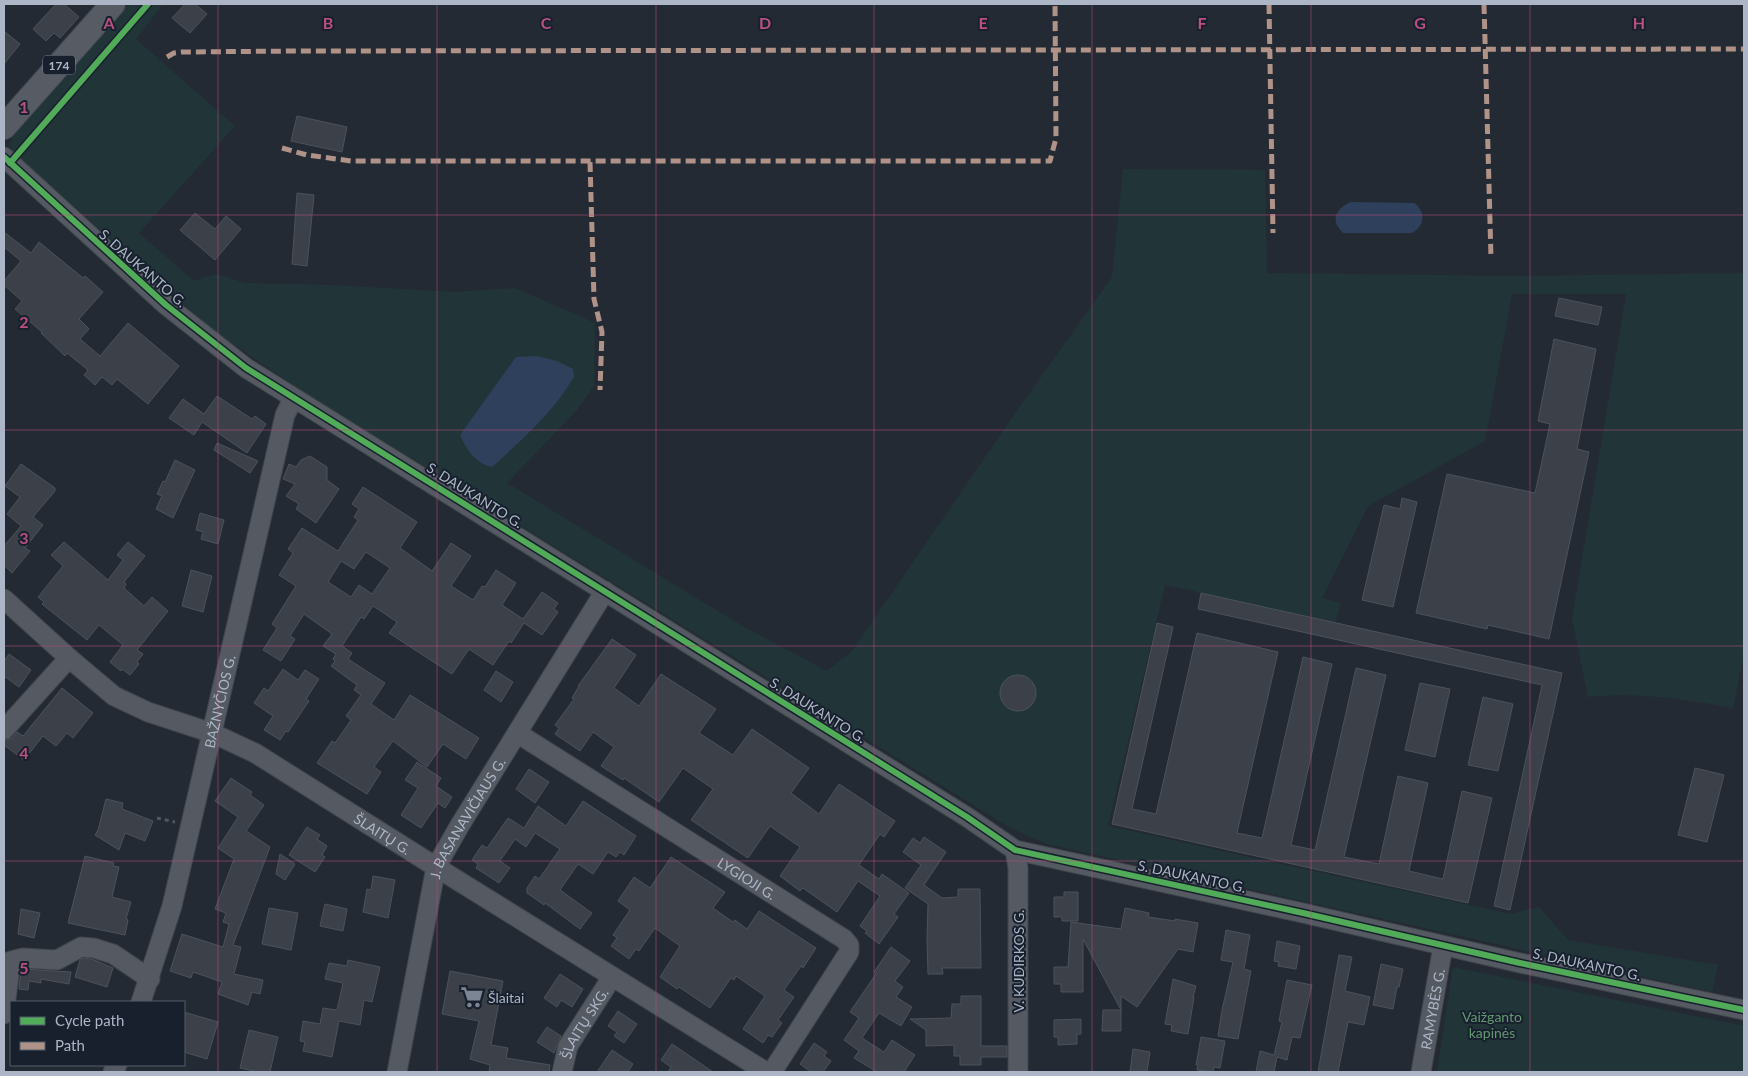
<svg xmlns="http://www.w3.org/2000/svg" width="1748" height="1076" viewBox="0 0 1748 1076" font-family="Lato,sans-serif">
	<style>
		.green { fill: #213539 }
		.water { fill: #2e405c }
		.building { fill: #3c4149; stroke: #4b525c; fill-rule: evenodd }
		.lines { fill: none; stroke-linecap: round; stroke-linejoin: round }
		.minor-casing { stroke: #40454c; stroke-width: 21 }
		.major-casing { stroke: #414750; stroke-width: 26 }
		.path { stroke: #52585f; stroke-width: 3; stroke-dasharray: 4 4; stroke-linecap: butt }
		.minor { stroke: #545962; stroke-width: 19 }
		.major { stroke: #565b64; stroke-width: 24 }
		.quiet { stroke: #af9288; stroke-width: 5; stroke-dasharray: 10 5; stroke-linecap: butt }
		.cycleway-casing { stroke: #18202e; stroke-width: 9 }
		.cycleway { stroke: #51ab58; stroke-width: 6 }
		.grid { fill: none; stroke: #ba4f80; stroke-width: 1; stroke-opacity: 0.55 }
		.labels { text-anchor: middle; dominant-baseline: central; stroke-width: 4; stroke-linejoin: round; paint-order: stroke }
		.shield { fill: #18202e; stroke: #808998; stroke-width: 1 }
		.shield-label { font-size: 12px; font-weight: bold; fill: #acb6c6 }
		.street-label { font-size: 14px; fill: #acb6c6; stroke: #18202e }
		.poi-label { font-size: 14px; fill: #acb6c6; stroke: #18202e; text-anchor: start }
		.park-label { font-size: 14px; fill: #629970; stroke: #18202e }
		.grid-label { font-size: 16px; text-anchor: middle; font-weight: bold; fill: #ba4f80; stroke: #18202e; stroke-width: 4; stroke-linejoin: round; paint-order: stroke }
	</style>
	<rect width="100%" height="100%" fill="#242a33"/>
	<g class="green">
		<path d="M129,4H163L136,39L235,126L139,233L194,281L216,274L245,283L334,285L454,292L515,288L595,323L594,386L577,410L507,483L746,628L827,671L852,651L1021,405L1112,277L1123,169L1265,170L1267,273L1515,276L1744,273V653L1733,708C1685,699 1637,692 1588,697L1572,618L1626,294H1512L1485,441L1368,506L1322,598L1341,603L1335,622L1165,585L1108,826L1510,914L1539,907L1568,940L1718,965L1712,992L1047,844L1009,827L301,390L214,331L13,152L10,144L13,136Z"/>
		<path d="M1453,967L1744,1026V1072H1437Z"/>
	</g>
	<g class="water">
		<path d="M1351,202L1414,203C1426,211 1425,226 1412,233H1343C1330,220 1335,209 1351,202Z"/>
		<path d="M536,356L557,361L573,369L574,377C554,411 522,440 492,467C476,464 466,449 460,435L516,357Z"/>
	</g>
	<g class="building">
		<path d="M56,4H64L79,17L60,38L54,33L46,41L33,29Z"/>
		<path d="M185,4H195L207,14L190,33L172,18Z"/>
		<path d="M4,31L20,44L4,64Z"/>
		<path d="M297,116L347,127L342,152L291,141Z"/>
		<path d="M297,193L314,195L307,266L292,264Z"/>
		<path d="M195,213L215,229L226,216L241,229L215,260L180,230Z"/>
		<path d="M4,232L31,253L39,242L83,278L85,276L103,292L79,319L89,329L80,339L100,356L128,323L179,366L148,404L117,379L112,385L102,377L95,385L84,375L88,370L67,353L65,356L41,333L42,332L15,309L22,301L4,285V281L21,261L4,247Z"/>
		<path d="M1559,298L1602,307L1598,325L1555,316Z"/>
		<path d="M1554,339L1596,349L1577,449L1589,452L1549,639L1488,625L1487,629L1416,613L1447,474L1535,493L1550,424L1538,421Z"/>
		<path d="M217,396L252,419L255,416L266,424L247,453L202,422L194,435L169,418L183,399L204,414Z"/>
		<path d="M217,443L258,461L250,473L214,450Z"/>
		<path d="M310,456L327,467V480L339,489L316,523L296,509L299,504L286,496L295,484L283,479L289,464L296,467L301,460Z"/>
		<path d="M175,460L195,470L173,518L156,509L162,496L157,494L163,481L165,482Z"/>
		<path d="M21,464L55,488V491L33,517L43,525L25,548L30,551L12,573L4,565V546L21,526L7,514L20,497L5,486Z"/>
		<path d="M363,487L417,522L400,548L432,571L451,543L471,556L451,586L473,600L482,586L485,587L496,570L516,583L502,605L523,619L542,592L558,603L554,609L558,612L542,635L524,623L511,643L509,641L493,665L469,649L452,674L389,633L397,622L373,606L364,619L361,617L342,646L352,653L348,659L385,683L371,704L394,720L410,695L479,738L466,759L443,744L427,767L393,741L374,767L381,772L367,794L317,763L332,741L335,743L351,720L346,716L361,695L354,690L357,685L331,666L335,661L333,659L336,654L323,646L332,634L304,614L290,636L295,639L281,661L263,650L277,628L272,624L296,586L279,575L293,553L288,549L302,528L338,551L358,520L354,517L359,509L352,504ZM366,552L390,568L372,594L359,585L351,597L328,582L341,561L354,569Z"/>
		<path d="M1402,498L1417,502L1393,607L1362,600L1384,505L1400,509Z"/>
		<path d="M200,513L224,520L218,544L201,539L203,532L196,530Z"/>
		<path d="M64,542L108,580L123,560L117,555L128,542L145,556L124,582L126,584L124,588L144,606L152,597L168,611L137,650L143,654L137,662L139,664L130,675L122,669L121,671L110,662L123,645L99,625L87,640L42,604L44,602L38,597L63,566L51,555Z"/>
		<path d="M191,570L212,576L203,612L182,606Z"/>
		<path d="M1201,593L1562,673L1510,910L1494,906L1542,685L1198,609Z"/>
		<path d="M1157,623L1173,627L1132,809L1156,814L1197,633L1278,652L1237,833L1262,838L1303,657L1332,664L1291,845L1315,850L1356,668L1386,675L1344,857L1379,864L1398,776L1428,783L1409,871L1443,879L1462,791L1492,798L1468,903L1112,824Z"/>
		<path d="M612,639L636,655L614,688L639,706L661,674L716,709L699,733L733,755L752,729L809,768L791,793L819,814L839,784L895,821L884,837L880,834L859,865L879,879L882,874L909,893L894,914L898,917L879,944L865,933L867,931L860,926L880,896L858,881L837,912L803,888L800,891L780,876L800,847L770,826L748,858L691,820L713,789L683,768L659,802L624,778L623,780L601,766L614,747L593,732L580,751L555,734L559,728L555,725L574,699L572,698L579,686H578Z"/>
		<path d="M9,654L31,670L19,687L4,676V661Z"/>
		<path d="M283,669L298,680L305,670L319,679L306,699L309,701L288,732L286,731L280,740L264,730L273,716L254,703L264,688L268,691Z"/>
		<path d="M496,671L513,682L501,702L484,690Z"/>
		<circle cx="1018" cy="693" r="18"/>
		<path d="M1420,683L1450,689L1435,757L1405,750Z"/>
		<path d="M62,688L93,713L73,738L67,733L56,746L43,736L24,760L4,745V741L12,738L17,732L23,736Z"/>
		<path d="M1483,697L1513,704L1498,771L1468,765Z"/>
		<path d="M417,762L441,778L436,786L452,797L445,808L438,803L421,828L401,815L418,788L405,780Z"/>
		<path d="M1695,768L1724,775L1707,842L1678,835Z"/>
		<path d="M529,769L549,782L535,803L516,789Z"/>
		<path d="M231,778L252,792L250,795L264,805L246,831L270,847L233,945L241,947L234,974L263,980L260,994L252,992L248,1005L218,994L222,982L193,972L191,978L170,971L182,934L223,947L229,924L223,922L226,913L215,909L234,859L218,848L238,817L215,801Z"/>
		<path d="M106,799L123,803L122,809L153,821L145,841L125,833L119,850L95,835L98,830Z"/>
		<path d="M583,801L636,836L624,855L620,852L616,857L608,852L593,874L578,864L560,890L592,913L580,929L545,903L544,905L527,893V888L535,876L539,879L560,849L535,833L526,847L515,839L500,861L510,868L499,883L476,868L478,864L472,860L482,845L487,848L508,818L524,828L538,806L566,826Z"/>
		<path d="M307,827L320,835L317,839L327,846L322,855L325,857L315,872L289,855Z"/>
		<path d="M924,837L946,852L924,885L942,898L958,897V889H980L981,968H942L943,974H928L927,939L928,904L905,888L921,865L903,852L913,838L920,843Z"/>
		<path d="M280,854L295,864L285,880L276,874Z"/>
		<path d="M85,856L114,863L113,866L119,867L112,897L131,902L126,919L128,920L125,935L68,923Z"/>
		<path d="M671,857L725,892L713,908L733,922L735,920L747,929L759,911L816,948L803,968L801,966L784,990L794,997L778,1020L782,1023L772,1037L768,1035L763,1043L743,1029L765,996L736,976L734,980L731,978L710,1008L679,987L677,989L660,977L680,946L655,928L639,951L636,949L629,959L611,946L617,938L613,935L630,910L618,901L634,877L650,888Z"/>
		<path d="M373,876L395,880L388,918L363,912L367,889L371,890Z"/>
		<path d="M1064,892H1078V921H1062V917H1054V897H1064Z"/>
		<path d="M325,904L347,909L343,931L320,926Z"/>
		<path d="M269,908L298,913L291,950L262,944Z"/>
		<path d="M1125,908L1149,913L1148,917L1175,921V919L1198,923L1193,952L1178,949L1137,1007L1121,996V1031H1102L1103,1010H1121L1083,939V992H1061V984H1054V967H1068L1071,922L1121,929Z"/>
		<path d="M21,909L40,913L34,938L18,934Z"/>
		<path d="M1226,930L1250,935L1244,969L1251,971L1238,1039L1218,1036L1222,1010L1233,962L1221,960Z"/>
		<path d="M1277,941L1300,946L1296,969L1278,966L1279,962L1274,961Z"/>
		<path d="M891,947L910,961L895,981L903,987L896,997L912,1007L901,1026L879,1013L862,1038L884,1052L892,1040L915,1055L904,1072H877L854,1058L859,1051L844,1040L859,1018L850,1012L876,974L874,972Z"/>
		<path d="M1339,955L1352,957L1345,991L1370,997L1364,1025L1348,1022L1338,1072H1318Z"/>
		<path d="M83,958L92,959L113,968L107,987L75,977L80,960Z"/>
		<path d="M348,960L380,967L372,1002L364,1000L360,1025L339,1021L332,1057L303,1051L305,1042L300,1041L303,1021L320,1024L323,1008L337,1010L343,983L325,979L329,963L347,966Z"/>
		<path d="M1381,964L1403,969L1399,987H1397L1393,1009L1373,1005Z"/>
		<path d="M24,969L71,972L69,984L41,979V983L29,981L28,990L19,989L21,970Z"/>
		<path d="M450,971L503,981L491,1045L508,1048L506,1058L550,1065L549,1072H489L490,1065L470,1059L479,1021L442,1014Z"/>
		<path d="M560,974L583,989L572,1007L561,1000L557,1007L544,998Z"/>
		<path d="M1173,979L1196,986L1193,997H1194L1188,1034L1171,1031L1172,1025L1165,1024Z"/>
		<path d="M1287,980L1312,985L1300,1038L1292,1037L1287,1060L1277,1057L1274,1072H1256L1260,1051L1274,1055L1282,1022L1279,1021Z"/>
		<path d="M961,996H981V1046H1007V1057H981V1065H960V1056H954V1045L926,1046V1030L910,1019L951,1018L952,1004H961Z"/>
		<path d="M618,1011L637,1024L624,1043L614,1036L617,1032L608,1026Z"/>
		<path d="M184,1012L218,1022L207,1059L184,1052Z"/>
		<path d="M1081,1019V1034H1077V1044L1058,1045V1037H1054V1020Z"/>
		<path d="M547,1027L561,1036L554,1053L537,1042Z"/>
		<path d="M249,1030L278,1037L270,1072H259L240,1068Z"/>
		<path d="M1201,1037L1225,1041L1220,1068L1214,1067L1213,1072L1197,1070L1198,1065H1196Z"/>
		<path d="M814,1043L827,1052L824,1056L831,1061L823,1072H811L800,1064Z"/>
		<path d="M672,1044L678,1048L713,1072H668L671,1067L661,1060Z"/>
		<path d="M1133,1049L1150,1052L1147,1072H1130Z"/>
		<path d="M612,1050L633,1064L628,1072H597Z"/>
	</g>
	<g class="lines">
		<defs>
			<g id="minor">
				<path d="M4,157L166,305L246,368L967,817L1015,850L1303,913L1520,963L1744,1010"/>
				<path id="s1" d="M4,599L69,658L114,696L148,712L212,733L255,753L436,867L766,1072"/>
				<path d="M4,730L69,658"/>
				<path id="s2" d="M517,733L844,939L849,945V952L772,1072"/>
				<path d="M1015,850L1018,868V1072"/>
				<path id="s3" d="M141,1002L172,906L285,415L293,399"/>
				<path d="M4,1014L11,961L23,958L57,960L81,947L94,948L113,954L150,979"/>
				<path d="M113,1072L117,1065"/>
				<path id="s4" d="M397,1072L436,867L460,825L605,591"/>
				<path id="s5" d="M562,1072L568,1046L612,977"/>
				<path id="s6" d="M1421,1072L1443,946"/>
			</g>
			<path id="major" d="M4,127L113,4"/>
		</defs>
		<use href="#minor" class="minor-casing"/>
		<use href="#major" class="major-casing"/>
		<path class="path" d="M157,818L175,822"/>
		<use href="#minor" class="minor"/>
		<use href="#major" class="major"/>
		<g class="quiet">
			<path d="M1269,4L1273,233"/>
			<path d="M1484,4L1491,258"/>
			<path d="M167,57L174,53L182,52L296,51L1744,49"/>
			<path d="M282,148L307,155L351,161H1050L1056,138L1055,4"/>
			<path d="M590,162L594,299L602,332L600,390"/>
		</g>
		<defs>
			<g id="cycleway">
				<path d="M4,157L166,305L246,368L967,817L1015,850L1303,913L1520,963L1744,1010"/>
				<path d="M10,163L148,4"/>
			</g>
		</defs>
		<use href="#cycleway" class="cycleway-casing"/>
		<use href="#cycleway" class="cycleway"/>
	</g>
	<path class="grid" d="M218,4V1072M437,4V1072M656,4V1072M874,4V1072M1092,4V1072M1311,4V1072M1530,4V1072M4,215H1744M4,430H1744M4,646H1744M4,861H1744"/>
	<defs>
		<symbol id="supermarket-bare" viewBox="-9 -9 18 18"><path d="M-6-5.5h2.5l.6 2H6L4.5 2H-2.5L-4.4-4H-6ZM-1.5 3.2a1.3 1.3 0 1 0 .1 0ZM3 3.2a1.3 1.3 0 1 0 .1 0Z" fill="#7c8593" stroke="#18202e" stroke-width="2.5" paint-order="stroke"/></symbol>
	</defs>
	<g fill-rule="evenodd">
		<use href="#supermarket-bare" x="456" y="981" width="32" height="32"/>
	</g>
	<g class="labels">
		<rect class="shield" x="43" y="55.5" width="32" height="19" rx="4"/>
		<g class="shield-label">
			<text x="59" y="65">174</text>
		</g>
		<g class="street-label">
			<text transform="translate(143 268) rotate(41)">S. DAUKANTO G.</text>
			<text transform="translate(475 495) rotate(32)">S. DAUKANTO G.</text>
			<text stroke="none"><textPath href="#s3" startOffset="311">BAŽNYČIOS G.</textPath></text>
			<text transform="translate(818 710) rotate(32)">S. DAUKANTO G.</text>
			<text stroke="none"><textPath href="#s4" startOffset="266">J. BASANAVIČIAUS G.</textPath></text>
			<text stroke="none"><textPath href="#s1" startOffset="450">ŠLAITŲ G.</textPath></text>
			<text transform="translate(1192 876) rotate(12)">S. DAUKANTO G.</text>
			<text stroke="none"><textPath href="#s2" startOffset="272">LYGIOJI G.</textPath></text>
			<text transform="translate(1018 961) rotate(-90)">V. KUDIRKOS G.</text>
			<text transform="translate(1587 964) rotate(12)">S. DAUKANTO G.</text>
			<text stroke="none"><textPath href="#s6" startOffset="64">RAMYBĖS G.</textPath></text>
			<text stroke="none"><textPath href="#s5" startOffset="54">ŠLAITŲ SKG.</textPath></text>
		</g>
		<g class="poi-label">
			<text x="488" y="997">Šlaitai</text>
		</g>
		<g class="park-label">
			<text x="1492" y="1016">Vaižganto<tspan x="1492" dy="16">kapinės</tspan></text>
		</g>
	</g>
	<g class="grid-label">
		<text x="109" y="29">A</text>
		<text x="328" y="29">B</text>
		<text x="546" y="29">C</text>
		<text x="765" y="29">D</text>
		<text x="983" y="29">E</text>
		<text x="1202" y="29">F</text>
		<text x="1420" y="29">G</text>
		<text x="1639" y="29">H</text>
		<text x="24" y="113">1</text>
		<text x="24" y="328">2</text>
		<text x="24" y="544">3</text>
		<text x="24" y="759">4</text>
		<text x="24" y="974">5</text>
	</g>
	<rect width="1748" height="1076" fill="none" stroke="#acb6c6" stroke-width="10"/>
	<rect x="10" y="1001" width="175" height="65" fill="#18202e" stroke="#535c6b"/>
	<rect x="20" y="1017" width="25" height="8" fill="#51ab58" stroke="#535c6b"/>
	<text x="55" y="1026" font-size="15" fill="#acb6c6">Cycle path</text>
	<rect x="20" y="1042" width="25" height="8" fill="#af9288" stroke="#535c6b"/>
	<text x="55" y="1051" font-size="15" fill="#acb6c6">Path</text>
</svg>
